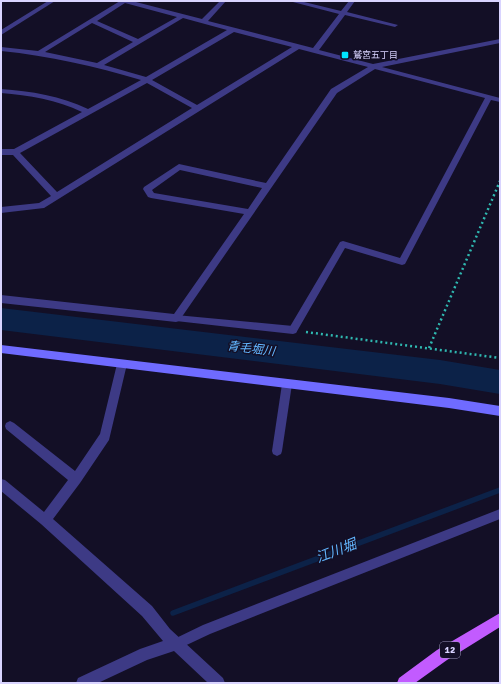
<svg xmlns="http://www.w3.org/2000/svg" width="501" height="684" viewBox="0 0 501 684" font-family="Signika,'Noto Sans JP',sans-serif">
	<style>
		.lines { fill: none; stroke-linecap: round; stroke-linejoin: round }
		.stream { stroke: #0c2248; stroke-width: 5.5 }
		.river { fill: #0c2248; fill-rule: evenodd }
		.path { stroke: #2fb8b0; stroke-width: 2.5; stroke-dasharray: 2 3; stroke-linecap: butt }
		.lane { fill: #3d3a85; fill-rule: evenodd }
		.street { fill: #3d3a85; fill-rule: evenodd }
		.secondary { fill: #6f6bff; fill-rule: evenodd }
		.primary { fill: #c25bff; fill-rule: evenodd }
		.poi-dot { fill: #00e5ff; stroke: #130f26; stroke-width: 1.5 }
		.labels { text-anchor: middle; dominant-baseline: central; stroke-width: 3; stroke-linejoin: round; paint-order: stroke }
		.far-poi-label { font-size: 9px; fill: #d9d4ff; stroke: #130f26; text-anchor: start }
		.shield { fill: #130f26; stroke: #9e99be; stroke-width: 1 }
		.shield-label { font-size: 10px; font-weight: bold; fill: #d9d4ff }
		.water-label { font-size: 12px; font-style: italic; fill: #62b6ff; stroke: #130f26 }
		.near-water-label { font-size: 14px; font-style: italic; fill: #62b6ff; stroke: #130f26 }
	</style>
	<rect width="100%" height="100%" fill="#130f26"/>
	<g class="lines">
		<path class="stream" d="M173,613L500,490"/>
		<path class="river" d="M1,308L440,360L500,370V394L440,384L1,330Z"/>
		<g class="path">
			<path d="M306,332L500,358"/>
			<path d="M429,348L500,181"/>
		</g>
		<g class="lane">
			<path d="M176,315L293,326L296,327L297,330L296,333L293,334L176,321L173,320L172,318L173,316Z"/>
			<path d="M287,380L290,381L292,384L282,451L281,454L277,456L273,454L272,451L282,384L284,381Z"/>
			<path d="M500,509V519L210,634L176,650L172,648L170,644L172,640L203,625Z"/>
		</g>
		<g class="street">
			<path d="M48,1H55L1,35V30Z"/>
			<path d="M120,1H132L202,19L220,1H226L208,21L313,48L339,14L289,1H300L341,11L349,1H355L347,12L398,25L395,27L345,15L319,50L373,64L500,39V43L382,67L500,98V102L491,100L405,264L402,265L345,248L296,333H290L288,330L340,242L343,241L400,258L485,98L375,69L337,93L179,321L176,322L1,303V295L174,314L244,214L151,198L148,197L143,189L144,187L179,164L266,183L331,89L368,67L299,49L44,208L1,213V207L39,203L51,196L13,155H1V149H14L82,112C57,100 29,95 1,93V89C31,91 61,96 88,109L141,80C94,66 50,56 1,51V47L38,51ZM125,3L177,17L138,39L97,21ZM183,18L227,30L146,77L104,65ZM92,23L133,42L97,63L45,52ZM234,32L292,47L197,105L152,80ZM147,83L192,108L57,192L20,153ZM180,170L262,188L248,209L154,193L152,190Z"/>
			<path d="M122,360L126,361L127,364L109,440L80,483L53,519L152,606L170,629L223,678L225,683H208L174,651L147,660L98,683H76L78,678L140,649L163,641L142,616L41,524L1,491V479L5,480L44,512L68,480L6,429L5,426L6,423L10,421L14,423L75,471L100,434L117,364L118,361Z"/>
		</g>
		<path class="secondary" d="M1,345L449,398L500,406V416L449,408L1,353Z"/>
		<path class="primary" d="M500,613V627L447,660L415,683H397L399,678L437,650Z"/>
	</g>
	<rect class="poi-dot" x="341" y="51" width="8" height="8" rx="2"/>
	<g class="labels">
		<g class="far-poi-label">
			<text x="353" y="55">鷲宮五丁目</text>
		</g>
		<rect class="shield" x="440" y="642" width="20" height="16" rx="3"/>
		<g class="shield-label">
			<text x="450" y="650">12</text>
		</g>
		<g class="water-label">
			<text transform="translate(251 349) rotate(7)">青毛堀川</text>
		</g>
		<g class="near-water-label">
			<text transform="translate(336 551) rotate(-21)">江川堀</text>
		</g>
	</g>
	<rect width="501" height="684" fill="none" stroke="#d9d4ff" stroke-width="4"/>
</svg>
